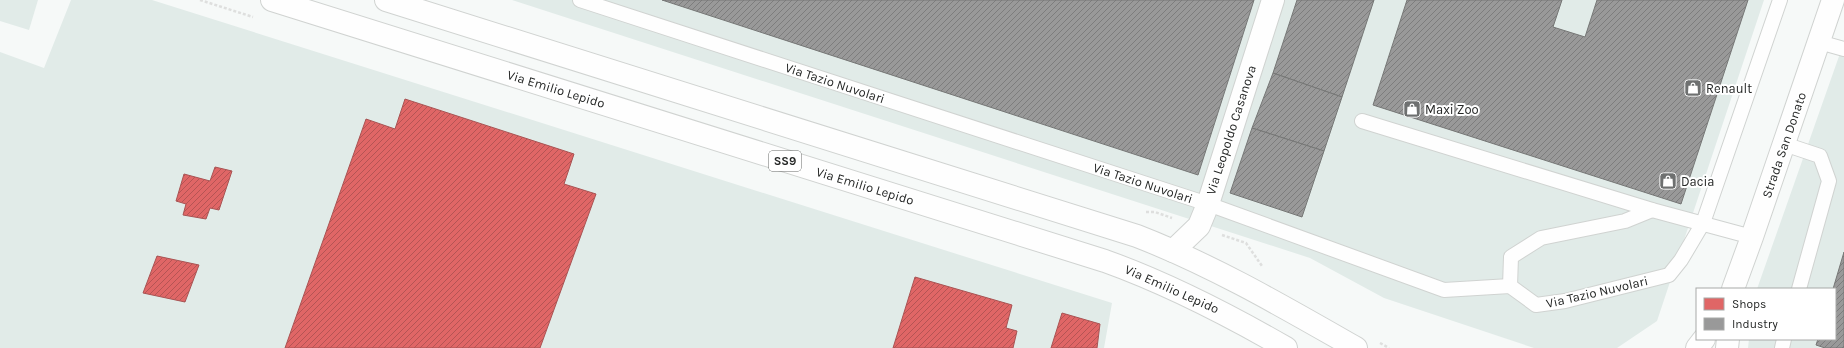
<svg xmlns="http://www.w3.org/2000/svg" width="1844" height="348" viewBox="0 0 1844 348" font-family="Karla,sans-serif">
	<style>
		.built { fill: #e1ebe8 }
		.shops { fill: url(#shops-hatch); stroke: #a85353 }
		.industry { fill: url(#industry-hatch); stroke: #767776 }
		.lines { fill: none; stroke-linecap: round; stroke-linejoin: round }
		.service-casing { stroke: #d0d3d1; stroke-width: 16 }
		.minor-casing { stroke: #d0d3d1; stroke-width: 24 }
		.primary-casing { stroke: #d0d3d1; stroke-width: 24 }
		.path { stroke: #dedfde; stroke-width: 2.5; stroke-dasharray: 3 2; stroke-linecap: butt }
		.service { stroke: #fefefe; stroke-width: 14 }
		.minor { stroke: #fefefe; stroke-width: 22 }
		.primary { stroke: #fefefe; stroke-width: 22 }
		.labels { text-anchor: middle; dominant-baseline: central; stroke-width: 4; stroke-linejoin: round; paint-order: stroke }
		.shield { fill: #fff; stroke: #666867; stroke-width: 1 }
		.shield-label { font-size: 12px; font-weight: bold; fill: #252726 }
		.street-label { font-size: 13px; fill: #252726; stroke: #fff }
		.poi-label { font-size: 13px; fill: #252726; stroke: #fff; text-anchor: start }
	</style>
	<defs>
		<pattern id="shops-hatch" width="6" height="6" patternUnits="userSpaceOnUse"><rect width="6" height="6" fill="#e06666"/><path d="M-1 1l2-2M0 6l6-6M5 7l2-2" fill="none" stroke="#b55454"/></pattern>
		<pattern id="industry-hatch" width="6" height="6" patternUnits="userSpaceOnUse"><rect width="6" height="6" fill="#999"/><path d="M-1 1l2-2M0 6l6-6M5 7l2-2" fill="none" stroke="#7d7d7d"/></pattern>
	</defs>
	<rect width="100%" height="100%" fill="#f6f9f8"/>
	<g class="built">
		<path d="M0,0H38L29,30L0,21Z"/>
		<path d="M71,0H152L1112,303L1104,348H0V52L44,68Z"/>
		<path d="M512,0H1764L1657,321L1617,348H1534L1384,298L1310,258Z"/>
		<path d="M1844,42V348H1748L1749,339H1835V289H1757Z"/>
	</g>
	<g class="shops">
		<path d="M405,99L574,154L564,184L596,194L540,348H285L366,119L395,129Z"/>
		<path d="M215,167L232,171L219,210L210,208L206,219L183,215L186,204L176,201L184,174L210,181Z"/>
		<path d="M157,256L199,265L185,302L143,293Z"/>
		<path d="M915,277L1012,305L1006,328L1017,331L1013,348H893Z"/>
		<path d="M1062,313L1100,324L1097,348H1051Z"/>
	</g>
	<g class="industry">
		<path d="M662,0H1254L1198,175Z"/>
		<path d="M1297,0H1374L1342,97L1273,73Z"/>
		<path d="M1407,0H1562L1553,27L1585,37L1597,0H1748L1681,204L1373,105Z"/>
		<path d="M1273,73L1342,97L1324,151L1252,128Z"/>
		<path d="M1252,128L1324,151L1302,217L1230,193Z"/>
		<path d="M1844,252V348H1825L1816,345L1818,339H1835V289H1833Z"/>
	</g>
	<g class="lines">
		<defs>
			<g id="service">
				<path d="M580,0L1208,204L1444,290L1510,286L1536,305L1565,301L1669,275L1681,260L1703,223L1780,0"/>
				<path d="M1819,42L1844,49"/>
				<path d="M1362,121L1652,210L1752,237"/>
				<path d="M1784,144L1820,156L1829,181L1799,289"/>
				<path d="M1510,286L1511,257L1541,238L1625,221L1652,210"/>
				<path d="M1782,348L1784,339"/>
			</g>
			<g id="minor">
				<path d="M1173,251L1199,226L1208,204L1273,0"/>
				<path d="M1733,289L1752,237L1833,0"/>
				<path d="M1697,348L1704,339"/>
				<path d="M1727,348L1728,339"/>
			</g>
			<g id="primary">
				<path d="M272,0L1105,261C1169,284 1227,314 1286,348"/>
				<path d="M386,0L1137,236C1214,266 1284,307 1356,348"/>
			</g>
		</defs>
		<use href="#service" class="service-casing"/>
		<use href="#minor" class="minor-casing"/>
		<use href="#primary" class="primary-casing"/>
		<g class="path">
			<path d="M200,0L253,17"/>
			<path d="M1146,212H1155L1172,218"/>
			<path d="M1222,235L1246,243L1262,266"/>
			<path d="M1380,343L1389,348"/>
		</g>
		<use href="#service" class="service"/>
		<use href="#minor" class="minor"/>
		<use href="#primary" class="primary"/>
	</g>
	<defs>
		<symbol id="shop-square" viewBox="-11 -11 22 22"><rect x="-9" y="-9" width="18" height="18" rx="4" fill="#6e7070" stroke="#fff"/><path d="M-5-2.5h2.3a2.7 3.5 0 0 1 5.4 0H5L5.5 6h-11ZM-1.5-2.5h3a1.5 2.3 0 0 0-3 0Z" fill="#fff"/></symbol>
	</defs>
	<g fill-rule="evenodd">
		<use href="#shop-square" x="1683" y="78" width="20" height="20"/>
		<use href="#shop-square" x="1402" y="99" width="20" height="20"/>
		<use href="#shop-square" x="1658" y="171" width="20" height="20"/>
	</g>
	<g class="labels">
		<rect class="shield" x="769" y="151" width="32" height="20" rx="3"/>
		<g class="shield-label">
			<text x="785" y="161">SS9</text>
		</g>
		<g class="street-label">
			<text transform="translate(835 83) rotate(18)">Via Tazio Nuvolari</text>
			<text transform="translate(556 89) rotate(17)">Via Emilio Lepido</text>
			<text transform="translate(1231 130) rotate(-72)">Via Leopoldo Casanova</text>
			<text transform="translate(1784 145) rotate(-71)">Strada San Donato</text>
			<text transform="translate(1143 183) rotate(18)">Via Tazio Nuvolari</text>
			<text transform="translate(865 186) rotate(17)">Via Emilio Lepido</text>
			<text transform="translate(1172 289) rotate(24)">Via Emilio Lepido</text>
			<text transform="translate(1597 292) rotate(-13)">Via Tazio Nuvolari</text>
		</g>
		<g class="poi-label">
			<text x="1706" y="88">Renault</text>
			<text x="1425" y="109">Maxi Zoo</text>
			<text x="1681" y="181">Dacia</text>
		</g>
	</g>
	<rect x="1696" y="288" width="140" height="52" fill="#ffffff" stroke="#a8a9a8"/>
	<rect x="1704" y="298" width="20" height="12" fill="#e06666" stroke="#a8a9a8"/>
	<text x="1732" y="308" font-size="12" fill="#252726">Shops</text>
	<rect x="1704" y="318" width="20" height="12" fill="#999999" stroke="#a8a9a8"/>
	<text x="1732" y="328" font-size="12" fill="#252726">Industry</text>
</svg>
